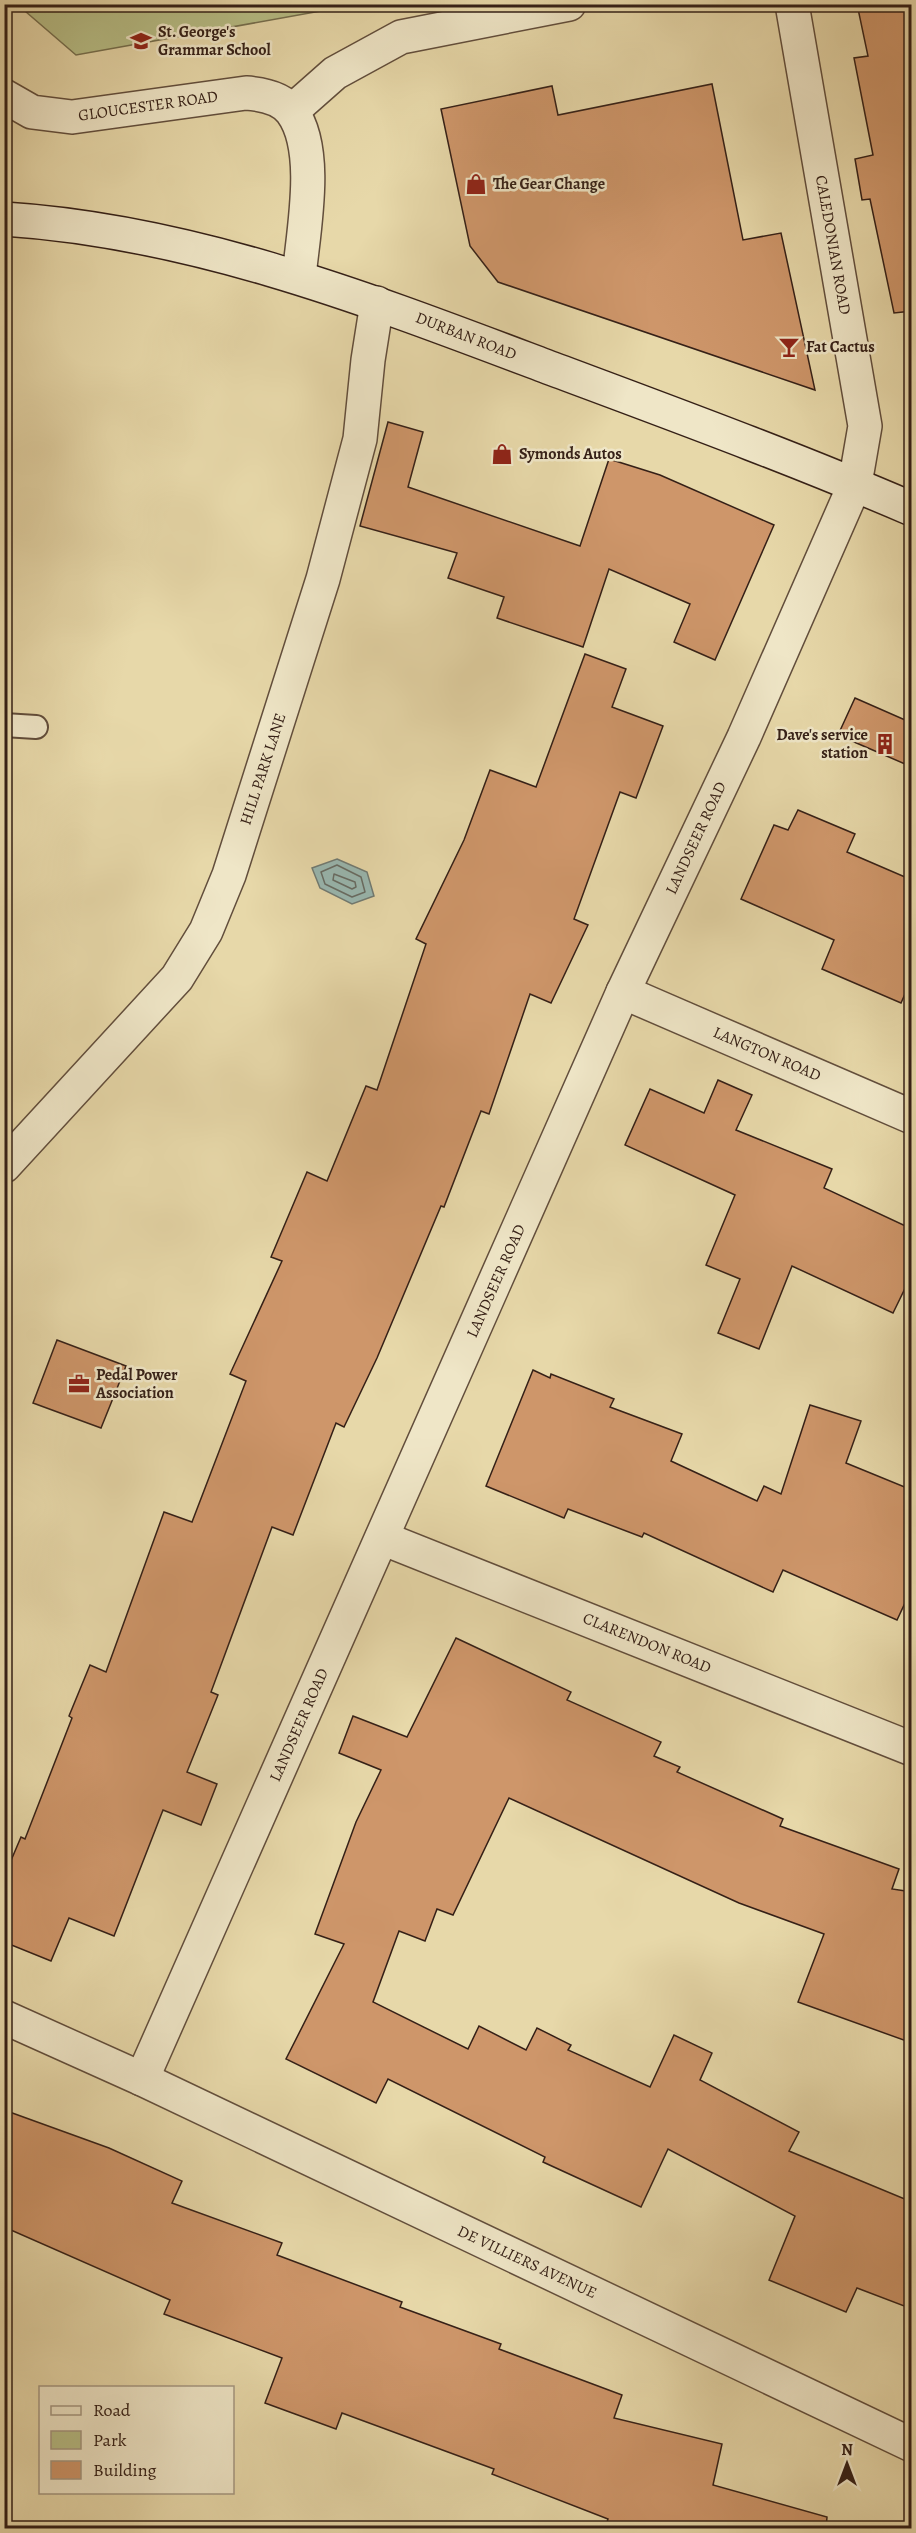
<svg xmlns="http://www.w3.org/2000/svg" width="916" height="2533" viewBox="0 0 916 2533" font-family="Alegreya,serif">
	<style>
		.green { fill: #b7be86; stroke: #766f4e; stroke-width: 1.5 }
		.water { fill: #99b8b1; stroke: #717b73; stroke-width: 1.5 }
		.lines { fill: none; stroke-linecap: round; stroke-linejoin: round }
		.shore { stroke: #676c64; stroke-width: 1.5 }
		.building { fill: #ce966a; stroke: #352017; stroke-width: 1.5 }
		.lane-casing { stroke: #624e3c; stroke-width: 26 }
		.street-casing { stroke: #624e3c; stroke-width: 36 }
		.secondary-casing { stroke: #352017; stroke-width: 36 }
		.path { stroke: #352017; stroke-width: 4; stroke-dasharray: 4.5 3; stroke-linecap: butt }
		.lane { stroke: #efe6c7; stroke-width: 22 }
		.street { stroke: #efe6c7; stroke-width: 33 }
		.secondary { stroke: #efe6c7; stroke-width: 33 }
		.labels { text-anchor: middle; dominant-baseline: central; stroke-width: 5; stroke-linejoin: round; paint-order: stroke }
		.poi-label { font-size: 16px; font-weight: bold; fill: #352017; stroke: #efe6c7; text-anchor: start }
		.street-label { font-size: 16px; fill: #352017; stroke: #efe6c7 }
	</style>
	<rect width="100%" height="100%" fill="#e7d8a9"/>
	<filter id="stains"><feTurbulence type="fractalNoise" baseFrequency=".00333" numOctaves="4"/><feColorMatrix values="0 0 0 0 .2 0 0 0 0 .09 0 0 0 0 .02 0 0 0 .5 -.17"/></filter>
	<radialGradient id="worn" r=".72"><stop offset=".6" stop-color="#630" stop-opacity="0"/><stop offset="1" stop-color="#630" stop-opacity=".3"/></radialGradient>
	<path class="green" d="M18,5H354L76,55Z"/>
	<path class="water" d="M337,859L367,872L374,896L352,904L320,888L312,868Z"/>
	<g class="lines">
		<g class="shore">
			<path d="M337,865L361,877L365,892L352,897L325,884L321,872Z"/>
			<path d="M334,874L355,882L356,887L352,889L333,880Z"/>
		</g>
	</g>
	<g class="building">
		<path d="M857,4H912V311L894,313L870,199L862,200L855,159L873,155L854,58L868,56Z"/>
		<path d="M712,84L743,240L781,233L815,390L498,282L470,246L441,109L552,86L558,115Z"/>
		<path d="M388,422L423,432L408,487L580,546L609,459L660,475L774,525L715,660L674,642L690,604L609,569L583,647L497,618L504,597L448,578L457,553L360,526Z"/>
		<path d="M585,654L626,669L612,707L663,726L636,798L620,792L574,919L588,925L551,1003L530,994L489,1114L481,1111L444,1207L441,1206L377,1358L344,1427L336,1423L293,1535L272,1527L211,1692L218,1695L187,1772L217,1784L201,1825L163,1810L114,1936L69,1918L51,1961L4,1942V1877L21,1837L25,1839L72,1718L69,1716L90,1665L106,1672L164,1512L192,1522L246,1381L230,1374L282,1261L271,1257L307,1172L327,1181L366,1086L377,1090L426,944L416,939L464,840L490,770L536,787Z"/>
		<path d="M855,698L912,723V767L838,735Z"/>
		<path d="M798,810L855,834L847,852L912,880V978L901,1003L822,969L834,940L741,899L774,825L788,830Z"/>
		<path d="M718,1080L752,1095L736,1130L832,1169L824,1188L912,1229V1274L893,1313L792,1266L759,1349L718,1333L740,1279L706,1265L735,1195L625,1145L650,1089L704,1113Z"/>
		<path d="M57,1340L126,1366L101,1428L33,1403Z"/>
		<path d="M533,1370L550,1378L551,1374L614,1399L610,1407L682,1434L671,1461L757,1501L764,1486L781,1494L810,1405L861,1421L846,1463L912,1490V1588L897,1620L783,1570L773,1592L644,1533L642,1537L568,1509L564,1518L486,1486Z"/>
		<path d="M456,1638L571,1692L567,1700L661,1742L654,1756L680,1767L677,1772L783,1819L780,1826L899,1869L892,1889L912,1892V2043L798,2002L824,1934L739,1903L509,1798L453,1915L437,1909L425,1941L399,1931L373,2002L468,2049L479,2026L526,2050L537,2028L571,2045L568,2050L650,2087L674,2035L712,2053L700,2080L799,2132L789,2151L912,2202V2309L857,2288L846,2312L769,2280L795,2216L668,2149L641,2207L543,2162L545,2157L388,2079L376,2103L286,2059L344,1944L315,1934L356,1822L381,1770L339,1753L353,1716L407,1737Z"/>
		<path d="M4,2110L109,2148L182,2181L172,2203L282,2243L277,2255L402,2302L400,2307L501,2344L499,2349L622,2395L614,2418L722,2444L713,2485L827,2517L826,2529H605L608,2519L492,2474L494,2469L342,2413L336,2429L265,2403L282,2358L164,2314L170,2300L4,2227Z"/>
	</g>
	<g class="lines">
		<defs>
			<path id="lane" d="M4,725L36,727"/>
			<g id="street">
				<path d="M4,96L32,112L72,117L246,93C261,94 282,98 292,112C320,150 303,232 299,277"/>
				<path d="M292,111L335,73L401,37L569,4"/>
				<path d="M623,992L912,1117"/>
				<path d="M4,1166L177,978L206,931L229,875L323,579L360,439L368,360L377,303"/>
				<path d="M382,1538L912,1749"/>
				<path d="M4,2017L142,2079L912,2445"/>
				<path d="M142,2079L623,992L744,737L855,484L865,426L792,4"/>
			</g>
			<path id="secondary" d="M4,219C193,231 370,300 545,366C668,412 791,457 912,509"/>
		</defs>
		<use href="#lane" class="lane-casing"/>
		<use href="#street" class="street-casing"/>
		<use href="#secondary" class="secondary-casing"/>
		<path class="path" d="M10,172V149"/>
		<use href="#lane" class="lane"/>
		<use href="#street" class="street"/>
		<use href="#secondary" class="secondary"/>
	</g>
	<defs>
		<symbol id="school-bare" viewBox="-9 -9 18 18"><path d="M0-5L7-2L0 1L-7-2ZM-4 1L0 2.5L4 1V4Q0 6-4 4Z" fill="#8f2418" stroke="#efe6c7" stroke-width="2.5" paint-order="stroke"/></symbol>
		<symbol id="shop-bare" viewBox="-9 -9 18 18"><path d="M-5-2.5h2.3a2.7 3.5 0 0 1 5.4 0H5L5.5 6h-11ZM-1.5-2.5h3a1.5 2.3 0 0 0-3 0Z" fill="#8f2418" stroke="#efe6c7" stroke-width="2.5" paint-order="stroke"/></symbol>
		<symbol id="bar-bare" viewBox="-9 -9 18 18"><path d="M-6-5H6L.8 .8V4.5H3.5V6h-7V4.5H-.8V.8Z" fill="#8f2418" stroke="#efe6c7" stroke-width="2.5" paint-order="stroke"/></symbol>
		<symbol id="building-bare" viewBox="-9 -9 18 18"><path d="M-4-6H4V6H1V3H-1V6H-4ZM-2.5-4.3h1.7v1.8h-1.7ZM.8-4.3h1.7v1.8H.8ZM-2.5-1h1.7V.8h-1.7ZM.8-1h1.7V.8H.8Z" fill="#8f2418" stroke="#efe6c7" stroke-width="2.5" paint-order="stroke"/></symbol>
		<symbol id="office-bare" viewBox="-9 -9 18 18"><path d="M-6-3h4V-5.5h4V-3h4V5H-6ZM-1-4.5V-3h2v-1.5ZM-6 0V1H6V0Z" fill="#8f2418" stroke="#efe6c7" stroke-width="2.5" paint-order="stroke"/></symbol>
	</defs>
	<g fill-rule="evenodd">
		<use href="#school-bare" x="126" y="26" width="30" height="30"/>
		<use href="#shop-bare" x="461" y="169" width="30" height="30"/>
		<use href="#bar-bare" x="774" y="332" width="30" height="30"/>
		<use href="#shop-bare" x="487" y="439" width="30" height="30"/>
		<use href="#building-bare" x="870" y="729" width="30" height="30"/>
		<use href="#office-bare" x="64" y="1369" width="30" height="30"/>
	</g>
	<g class="labels">
		<g class="poi-label">
			<text x="158" y="32">St. George's<tspan x="158" dy="18">Grammar School</tspan></text>
			<text x="493" y="184">The Gear Change</text>
			<text x="806" y="347">Fat Cactus</text>
			<text x="519" y="454">Symonds Autos</text>
			<text x="868" y="735" text-anchor="end">Dave's service<tspan x="868" dy="18">station</tspan></text>
			<text x="96" y="1375">Pedal Power<tspan x="96" dy="18">Association</tspan></text>
		</g>
		<g class="street-label">
			<text transform="translate(148 106) rotate(-8)">GLOUCESTER ROAD</text>
			<text transform="translate(833 245) rotate(80)">CALEDONIAN ROAD</text>
			<text transform="translate(466 336) rotate(21)">DURBAN ROAD</text>
			<text transform="translate(263 769) rotate(-72)">HILL PARK LANE</text>
			<text transform="translate(696 838) rotate(-65)">LANDSEER ROAD</text>
			<text transform="translate(767 1054) rotate(23)">LANGTON ROAD</text>
			<text transform="translate(496 1281) rotate(-66)">LANDSEER ROAD</text>
			<text transform="translate(647 1643) rotate(22)">CLARENDON ROAD</text>
			<text transform="translate(299 1725) rotate(-66)">LANDSEER ROAD</text>
			<text transform="translate(527 2262) rotate(25)">DE VILLIERS AVENUE</text>
		</g>
	</g>
	<rect width="916" height="2533" fill="none" stroke="#e7d8a9" stroke-width="24"/>
	<rect x="6" y="6" width="904" height="2521" fill="none" stroke="#352017" stroke-width="3"/>
	<rect x="12" y="12" width="892" height="2509" fill="none" stroke="#352017" stroke-width="1.5"/>
	<rect x="39" y="2386" width="195" height="108" fill="#efe6c7" stroke="#a59781" stroke-width="1.5"/>
	<rect x="51" y="2406" width="30" height="9" fill="#efe6c7" stroke="#a59781" stroke-width="1.5"/>
	<text x="93" y="2416" font-size="18" fill="#352017">Road</text>
	<rect x="51" y="2431" width="30" height="18" fill="#b7be86" stroke="#a59781" stroke-width="1.5"/>
	<text x="93" y="2446" font-size="18" fill="#352017">Park</text>
	<rect x="51" y="2461" width="30" height="18" fill="#ce966a" stroke="#a59781" stroke-width="1.5"/>
	<text x="93" y="2476" font-size="18" fill="#352017">Building</text>
	<g transform="translate(847 2464)" stroke="#efe6c7" stroke-width="4.5" paint-order="stroke">
	<path d="M0-4.5L10 22L0 15L-10 22Z" fill="#352017"/>
	<text y="-9" font-size="16" font-weight="bold" text-anchor="middle" fill="#352017">N</text>
	</g>
	<rect width="100%" height="100%" filter="url(#stains)"/>
	<rect width="100%" height="100%" fill="url(#worn)"/>
</svg>
